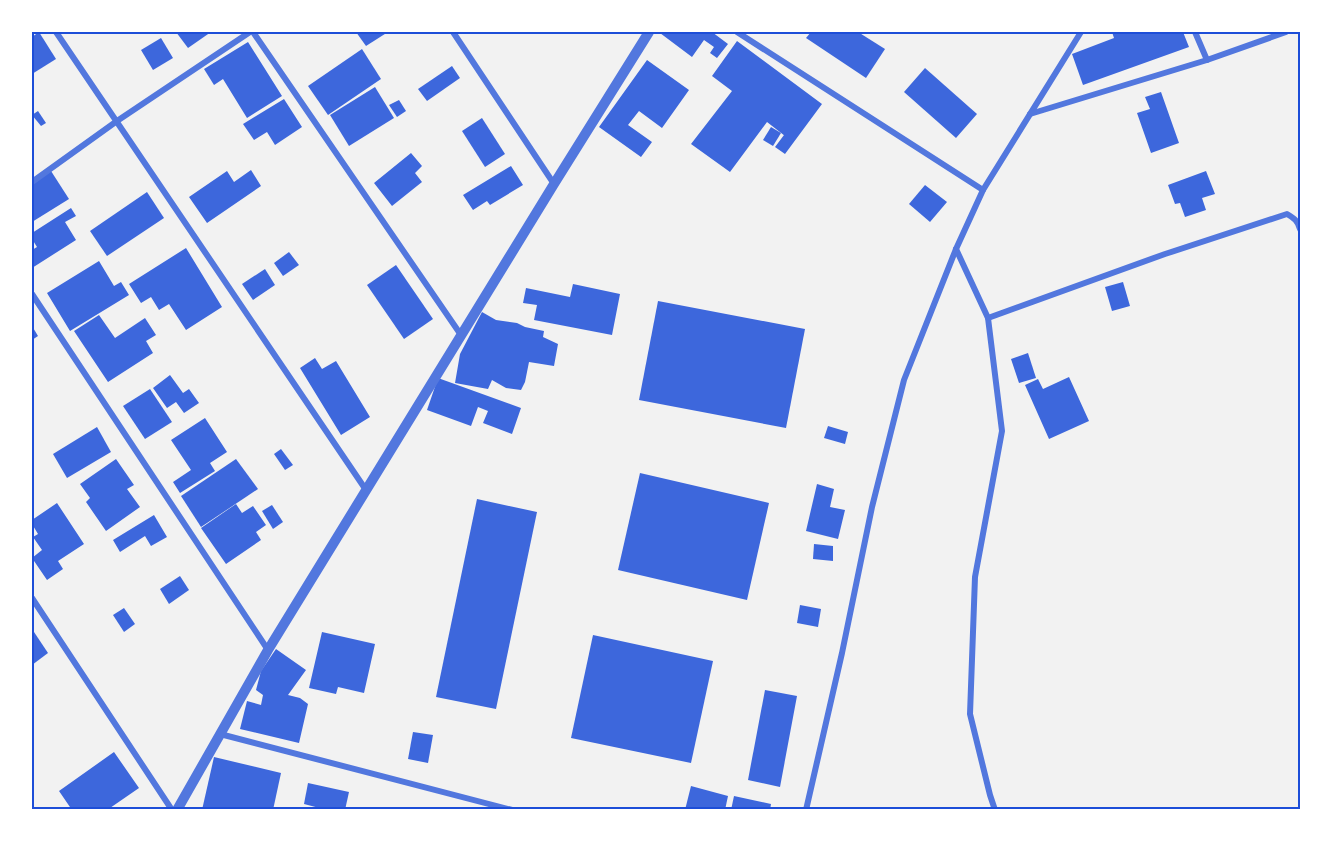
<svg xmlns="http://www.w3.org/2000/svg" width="1332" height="841" viewBox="0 0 1332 841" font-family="'IBM Plex Serif',serif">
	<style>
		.building { fill: #3d67dc }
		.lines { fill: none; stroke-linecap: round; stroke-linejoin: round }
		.minor { stroke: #5277de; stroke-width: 6 }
		.tertiary { stroke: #5277de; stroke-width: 10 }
		.neatline { fill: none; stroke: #1d4ed8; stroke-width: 2 }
	</style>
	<rect width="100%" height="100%" fill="#f2f2f2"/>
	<g class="building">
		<path d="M39,32L56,59L32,74V37Z"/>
		<path d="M176,32H211L188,48Z"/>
		<path d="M356,32H388L366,46Z"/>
		<path d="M661,32H712L728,44L717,58L710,53L714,47L704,40L692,57L660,33Z"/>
		<path d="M811,32H858L885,49L866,78L806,38Z"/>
		<path d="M1112,32H1183L1189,47L1083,85L1072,54L1114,38Z"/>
		<path d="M161,38L173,58L153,70L141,50Z"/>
		<path d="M737,41L822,104L785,154L775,147L784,135L785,136L767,122L730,172L691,144L732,91L712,76Z"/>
		<path d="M248,42L282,96L247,118L223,79L214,85L204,69Z"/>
		<path d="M362,49L381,79L328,115L308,86Z"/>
		<path d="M647,60L689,90L662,128L639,111L628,125L652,142L641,157L599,127Z"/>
		<path d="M452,66L460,78L427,101L418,89Z"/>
		<path d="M925,68L977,114L956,138L904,92Z"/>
		<path d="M375,87L394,118L349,146L330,115Z"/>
		<path d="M1161,92L1179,143L1151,153L1137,113L1150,109L1145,97Z"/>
		<path d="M284,99L302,127L275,145L267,132L254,140L243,124Z"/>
		<path d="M399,100L406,111L397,117L389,105Z"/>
		<path d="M38,111L46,123L41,126L32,115Z"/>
		<path d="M482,118L505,154L485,167L462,131Z"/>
		<path d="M771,127L781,133L773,146L763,140Z"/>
		<path d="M411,153L422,166L415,173L422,182L392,206L374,183Z"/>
		<path d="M511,166L523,185L490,205L487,201L473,210L463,195Z"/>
		<path d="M251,170L261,186L207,223L189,197L227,171L234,182Z"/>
		<path d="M51,171L69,199L32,222V183Z"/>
		<path d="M1206,171L1215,194L1202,198L1206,210L1185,217L1180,203L1175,204L1168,185Z"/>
		<path d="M925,185L947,202L930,222L909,204Z"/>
		<path d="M147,192L164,218L107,256L90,231Z"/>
		<path d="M71,208L76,216L65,222L76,240L32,268V250L37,247L32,239V233Z"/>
		<path d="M186,248L222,307L186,330L169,304L159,310L151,297L141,303L129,284Z"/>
		<path d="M289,252L299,265L283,276L274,263Z"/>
		<path d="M99,261L114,286L121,282L129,295L70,331L47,293Z"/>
		<path d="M396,265L433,319L404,339L367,285Z"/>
		<path d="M265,269L275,285L253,300L242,284Z"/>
		<path d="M1123,282L1130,306L1112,311L1105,287Z"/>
		<path d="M573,284L620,294L612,335L534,320L537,305L523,303L526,288L570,297Z"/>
		<path d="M658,301L805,329L786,428L639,400Z"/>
		<path d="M482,312L496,320L517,323L525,327L544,331L543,337L558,344L554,366L529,362L525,382L521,390L506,388L492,380L488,389L455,383L460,354Z"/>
		<path d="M99,315L115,338L145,318L156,335L146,341L153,353L108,382L74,331Z"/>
		<path d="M32,326L38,336L32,340Z"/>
		<path d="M1028,353L1036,378L1019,383L1011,359Z"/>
		<path d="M315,358L322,369L336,361L370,417L341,435L300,368Z"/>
		<path d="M170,375L183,393L189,389L199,403L184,413L176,402L167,408L153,388Z"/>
		<path d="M1069,377L1089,421L1049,439L1025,385L1038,379L1043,389Z"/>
		<path d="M438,378L521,408L512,434L483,423L488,411L478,407L471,426L427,410Z"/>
		<path d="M150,389L172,422L145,439L123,406Z"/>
		<path d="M205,418L227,452L210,463L215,471L180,493L173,482L191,470L171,440Z"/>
		<path d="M828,426L848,432L845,444L824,438Z"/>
		<path d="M97,427L111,452L67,478L53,454Z"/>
		<path d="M281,449L293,465L285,470L274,454Z"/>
		<path d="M116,459L134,485L127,489L140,507L106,531L86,502L90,498L80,484Z"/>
		<path d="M236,459L258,489L201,527L181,496Z"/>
		<path d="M640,473L769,503L747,600L618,570Z"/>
		<path d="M817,484L834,489L830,507L845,510L838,539L806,531Z"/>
		<path d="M477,499L537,512L496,709L436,697Z"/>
		<path d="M57,503L84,544L58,561L63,569L47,580L32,558L42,550L33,537L38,534L32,524V520Z"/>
		<path d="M236,504L242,513L253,506L266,525L256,532L261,540L226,564L201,528Z"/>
		<path d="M272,505L283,522L273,529L262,511Z"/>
		<path d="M154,515L167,537L151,546L145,536L120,552L113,540Z"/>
		<path d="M814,544L833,546V561L813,559Z"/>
		<path d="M180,576L189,590L169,604L160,589Z"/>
		<path d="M800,605L821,609L818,627L797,623Z"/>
		<path d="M124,608L135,624L124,632L113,615Z"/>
		<path d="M32,629L48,653L32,665Z"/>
		<path d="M322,632L375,644L364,693L338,687L336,694L309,688Z"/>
		<path d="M593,635L713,661L691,763L571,738Z"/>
		<path d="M276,649L306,670L288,695L300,698L308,704L299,743L240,729L247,701L261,705L263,695L256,690L261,671Z"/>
		<path d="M765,690L797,696L780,787L748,780Z"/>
		<path d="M413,732L433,735L428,763L408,759Z"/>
		<path d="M114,752L139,788L110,808L111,810H72L59,791Z"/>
		<path d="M214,757L281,773L273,810H202Z"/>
		<path d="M308,783L349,792L345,810H327L304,804Z"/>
		<path d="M691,786L728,796L725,810H685Z"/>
		<path d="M734,796L771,804L770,810H731Z"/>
	</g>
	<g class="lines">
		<g class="minor">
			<path d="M56,32L366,490"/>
			<path d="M253,32L461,335"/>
			<path d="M453,32L554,184"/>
			<path d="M737,32L983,190L1081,32"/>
			<path d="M1195,32L1207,60"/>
			<path d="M1030,114L1207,60L1286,32"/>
			<path d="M32,182L117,121L250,32"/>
			<path d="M956,249L988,318L1002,431L975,577L970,714L990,795L995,810"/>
			<path d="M32,294L268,650"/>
			<path d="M988,318L1165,254L1287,214C1294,218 1298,221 1300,229"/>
			<path d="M32,598L172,810"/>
			<path d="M220,734L512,810"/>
			<path d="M806,810L842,653L872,507L904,380L956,249L983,190"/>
		</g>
		<path class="tertiary" d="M177,810L268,650L554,184L649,32"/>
	</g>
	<rect width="1332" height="841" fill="none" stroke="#ffffff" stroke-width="66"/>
	<rect x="33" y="33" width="1266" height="775" class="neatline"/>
</svg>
